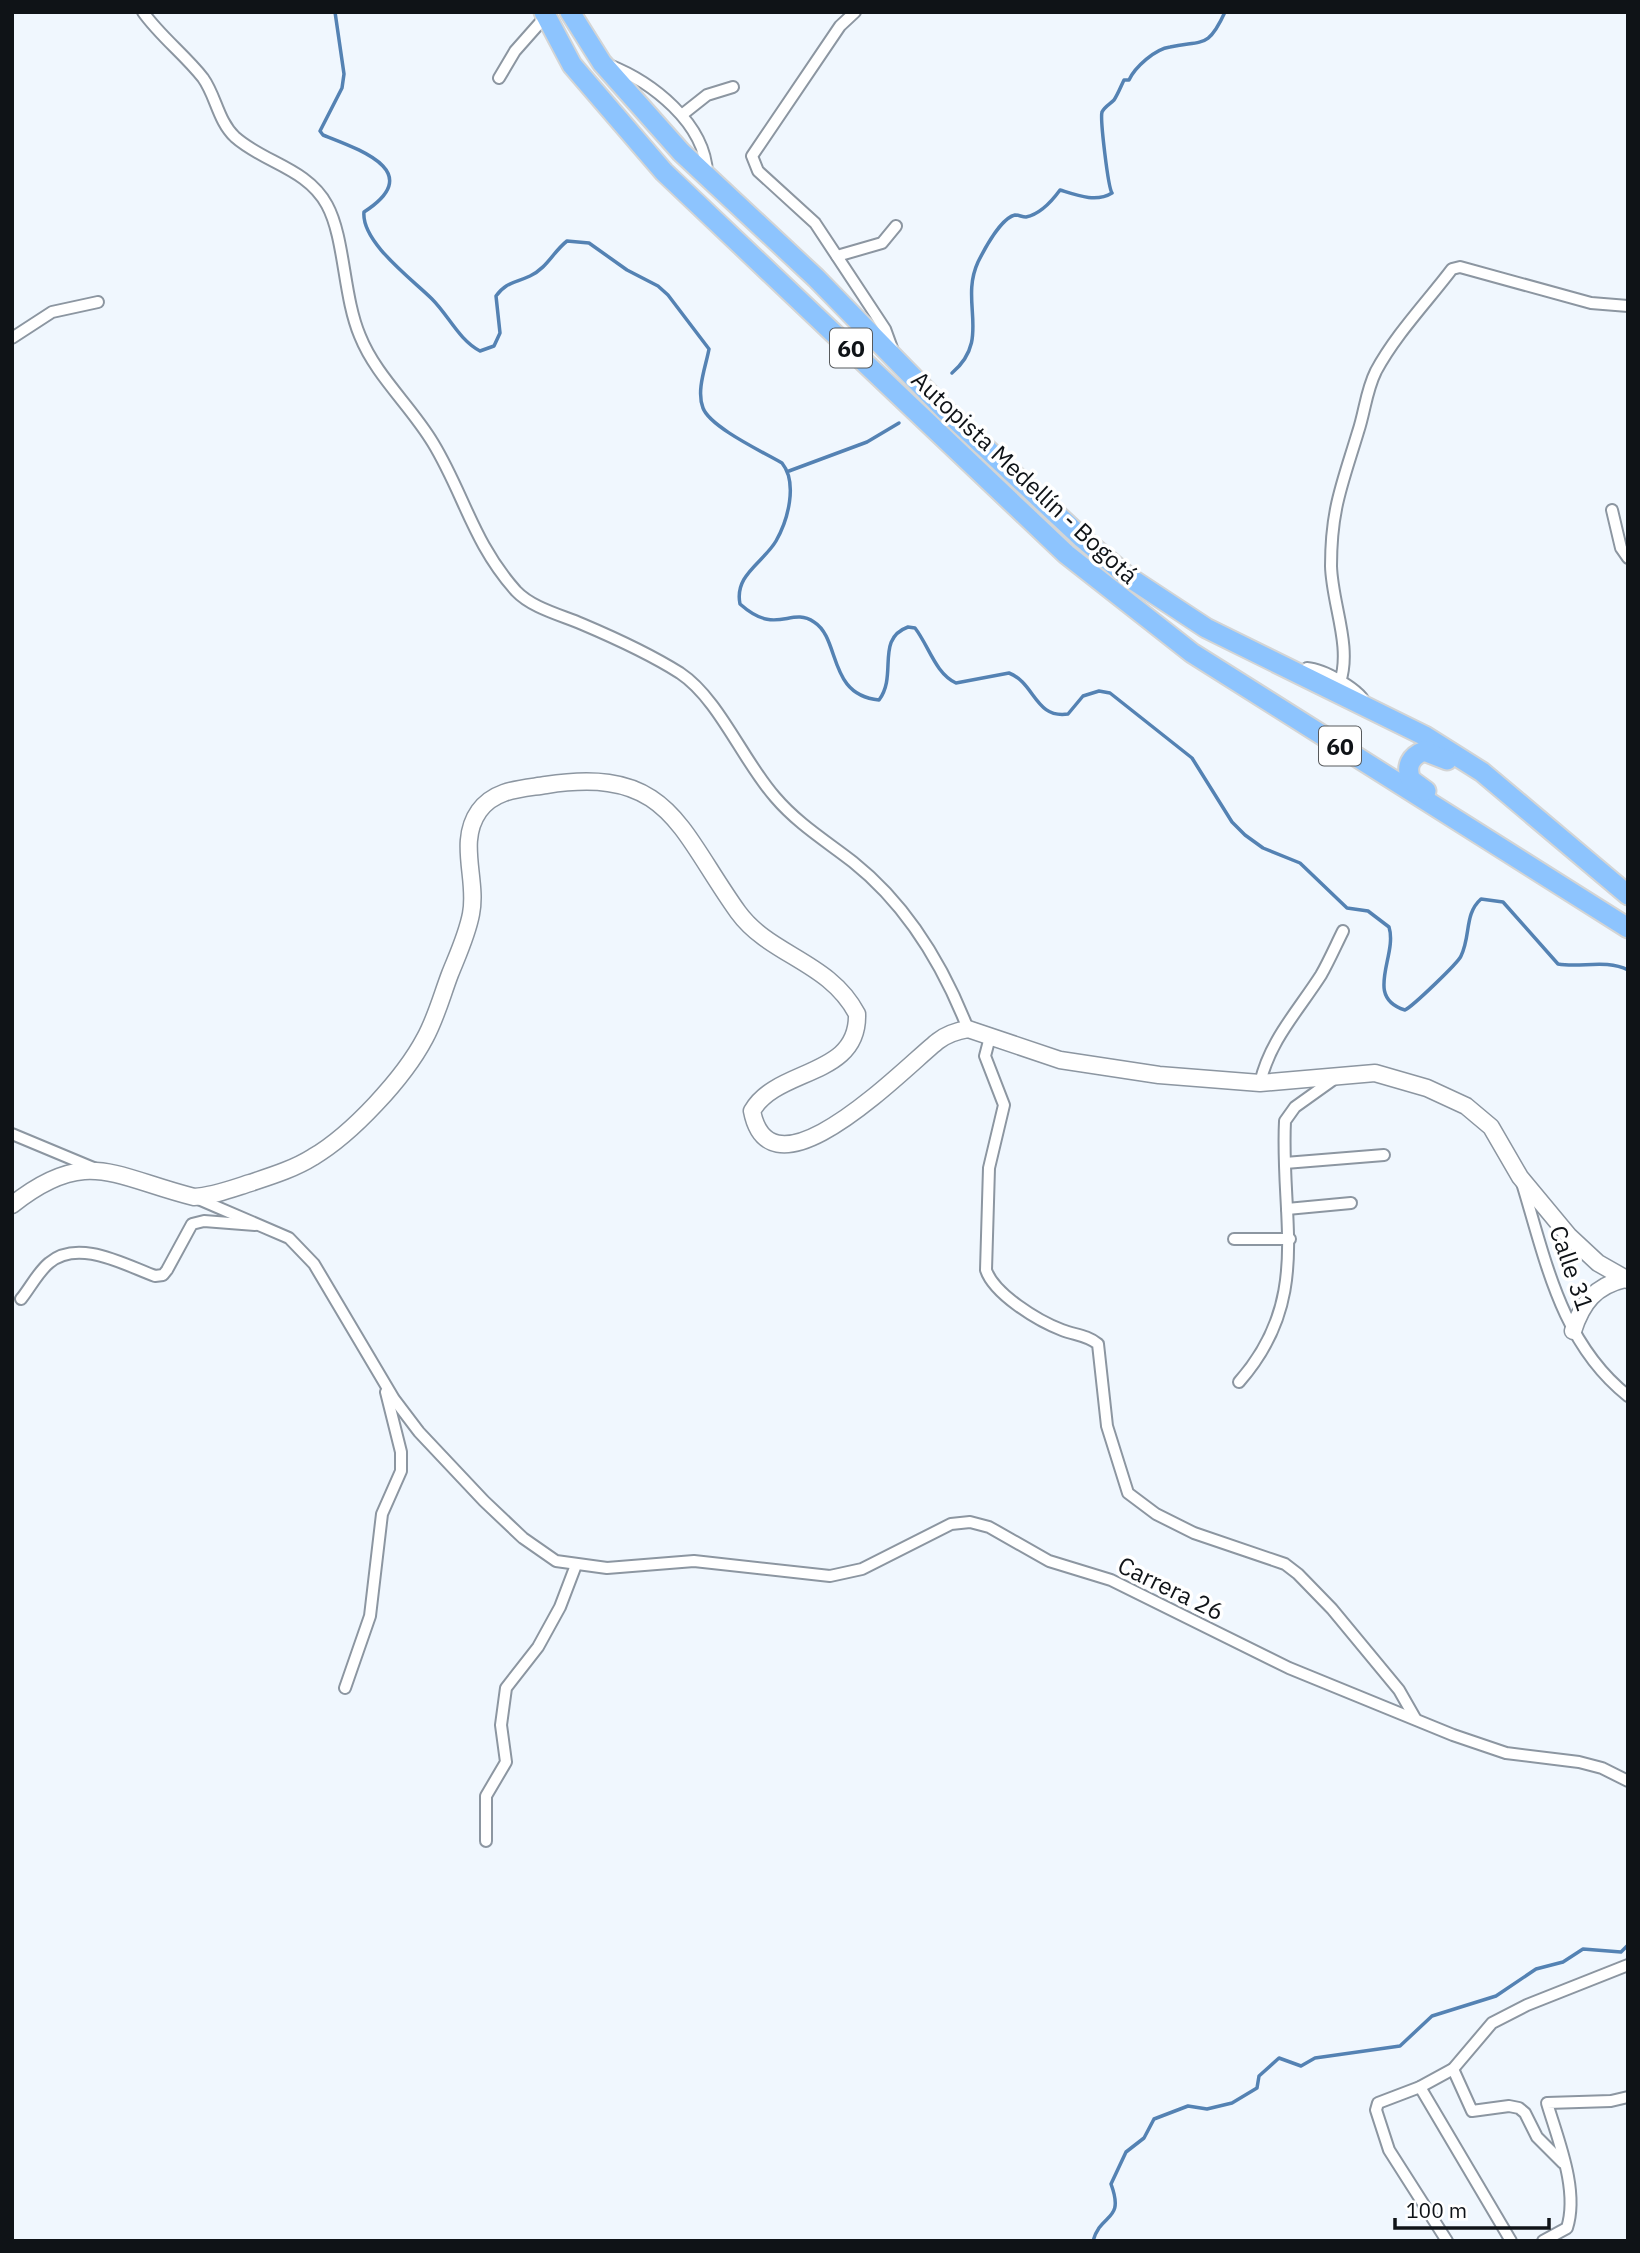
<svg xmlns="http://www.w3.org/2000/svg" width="1640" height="2253" viewBox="0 0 1640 2253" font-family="'IBM Plex Sans',sans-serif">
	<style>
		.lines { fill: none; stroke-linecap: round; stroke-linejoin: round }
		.stream { stroke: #5482b3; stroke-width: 3.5 }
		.street-casing { stroke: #8c96a1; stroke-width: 14 }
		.secondary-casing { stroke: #8c96a1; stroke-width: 19 }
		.highway-casing { stroke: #d4d5d5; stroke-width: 23 }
		.street { stroke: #fff; stroke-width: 10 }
		.secondary { stroke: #fff; stroke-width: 16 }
		.highway { stroke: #8dc4fe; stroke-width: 19 }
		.labels { text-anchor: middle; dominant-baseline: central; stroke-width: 7; stroke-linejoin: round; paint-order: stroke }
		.shield { fill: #fff; stroke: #575a5d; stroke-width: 2 }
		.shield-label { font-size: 23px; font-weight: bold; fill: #0f1317 }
		.street-label { font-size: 24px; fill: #0f1317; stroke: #fff }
	</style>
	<rect width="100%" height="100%" fill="#f0f7fe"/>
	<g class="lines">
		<g class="stream">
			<path d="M335,12L344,74L342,88L320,131L323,135C361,150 426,172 364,212C361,242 413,280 432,299C449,316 459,340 480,351L494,346L500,333L496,296C506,282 515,283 530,276C547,268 553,252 567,241L589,243L627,270L658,286L668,295L709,349C706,366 696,390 703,408C710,427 763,452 782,463C798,483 788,520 776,541C763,563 734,575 740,604C777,637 790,606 814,622C841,639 827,695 879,700C898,675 875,639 908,627L915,628C929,646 935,673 956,683L1009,673C1035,683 1035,719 1068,714L1083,696L1099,691L1110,693L1192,758L1232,822L1245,835L1263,848L1300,863L1347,908L1368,911L1389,927C1398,956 1363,997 1405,1010C1413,1006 1458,963 1461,956C1471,936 1464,914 1481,899L1503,902L1558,964C1581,968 1606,959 1628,970"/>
			<path d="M952,373C992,339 959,303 978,262C984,250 1001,218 1015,215C1019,215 1022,217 1026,217C1041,214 1052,201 1060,190C1076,195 1096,203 1112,193C1108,187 1100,119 1102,112C1104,107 1110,104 1114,100C1118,94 1121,86 1124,80H1129C1135,67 1155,49 1170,47C1203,40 1208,49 1225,12"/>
			<path d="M789,471L867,442L899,423"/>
			<path d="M1093,2241C1101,2212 1125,2222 1111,2184L1126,2152L1144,2138L1154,2119L1188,2106L1207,2109L1232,2103L1257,2088L1259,2076L1279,2058L1301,2066L1315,2058L1400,2046L1432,2016L1496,1996L1536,1969L1563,1962L1583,1949L1621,1952L1628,1945"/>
		</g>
		<defs>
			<g id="street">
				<path d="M143,12C160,36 185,55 203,78C216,96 218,121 235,137C264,163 307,168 327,205C345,238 343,296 360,336C376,376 411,406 433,443C464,494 473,543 516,591C532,608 561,615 582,624C615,638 650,654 680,673C719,699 743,761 775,797C798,824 826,841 853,862C907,905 943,965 968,1029"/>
				<path d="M855,12L840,26L752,156L758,171L815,223L885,329L893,351"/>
				<path d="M609,65C652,82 705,123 707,173"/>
				<path d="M499,78L515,51L546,16"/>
				<path d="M683,114L707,95L733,87"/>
				<path d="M837,256L882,243L896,226"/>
				<path d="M12,338L52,312L98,302"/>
				<path d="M1612,510L1621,548L1628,558"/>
				<path d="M1300,674L1307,668C1323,669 1362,690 1366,705"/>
				<path d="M1340,682C1352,646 1332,604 1331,566C1331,509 1342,485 1358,432C1365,411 1366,391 1376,371C1396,334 1427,302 1452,269L1460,267L1591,303L1628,306"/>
				<path d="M990,1037L985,1056L1004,1105L989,1168L986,1270C994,1294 1038,1321 1062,1330C1075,1335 1087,1335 1098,1344L1107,1426L1128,1493L1156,1514L1194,1533L1285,1564L1298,1574L1332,1609L1399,1690L1415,1718"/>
				<path d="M1260,1083C1270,1040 1298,1011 1321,975C1329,961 1336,945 1343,931"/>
				<path d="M12,1134L96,1169"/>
				<path d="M1285,1163L1384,1155"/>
				<path d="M1522,1183C1546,1261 1561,1343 1628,1396"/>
				<path d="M196,1198L289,1238L314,1264L394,1399L419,1432L484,1501L523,1538L556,1561L607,1568L694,1561L830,1576L862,1569L951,1524L970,1522L989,1527L1049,1561L1111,1580L1289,1668L1453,1735L1506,1753L1579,1762L1602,1768L1628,1781"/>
				<path d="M1287,1209L1351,1203"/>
				<path d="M1234,1239H1290"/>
				<path d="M21,1299C30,1288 38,1272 49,1263C78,1238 125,1265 155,1276L163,1275L167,1270L192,1224L204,1221L255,1225"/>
				<path d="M1239,1382C1313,1298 1280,1220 1285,1121L1295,1107L1337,1077"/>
				<path d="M345,1688L370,1616L382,1514L401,1471V1452L386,1392"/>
				<path d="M486,1841V1796L506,1762L501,1725L506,1688L538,1647L560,1607L576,1565"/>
				<path d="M1453,2069L1472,2111L1509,2106L1519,2108L1525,2113L1537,2137L1563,2163"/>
				<path d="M1420,2087L1511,2241"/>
				<path d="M1447,2241L1389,2150L1376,2110L1378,2103L1420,2087L1453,2069L1492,2023L1527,2005L1628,1965"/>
				<path d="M1543,2241L1567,2228C1579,2190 1558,2140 1547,2103L1611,2101L1628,2097"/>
			</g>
			<g id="secondary">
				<path d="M12,1205C86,1146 114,1177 194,1197C213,1196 231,1189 250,1183C271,1176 294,1169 313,1157C352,1134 404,1078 425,1038C436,1018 442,995 450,974C458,954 467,935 471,914C478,880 457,842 479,811C495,789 521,789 546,785C669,766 678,828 738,912C770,956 829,961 857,1014C859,1078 777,1067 752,1111C771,1208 908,1064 938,1041C947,1034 956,1031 968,1029L1060,1060L1159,1075L1260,1083L1375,1073L1427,1088L1466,1106L1491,1127L1520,1177L1569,1236L1598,1263L1628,1280"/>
				<path d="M1573,1331C1582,1303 1595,1286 1625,1279"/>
			</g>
			<g id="highway">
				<path d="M544,12L572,65L664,172L1066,554L1192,653L1628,928"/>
				<path d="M570,12L602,63L681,152L816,278L946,411L1082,538L1127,576L1206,628L1425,736L1482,772L1628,895"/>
				<path d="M1426,791L1411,780C1405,766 1411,756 1424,751L1447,760"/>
			</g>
		</defs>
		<use href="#street" class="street-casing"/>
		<use href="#secondary" class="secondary-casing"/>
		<use href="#highway" class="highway-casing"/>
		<use href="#street" class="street"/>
		<use href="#secondary" class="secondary"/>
		<use href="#highway" class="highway"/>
	</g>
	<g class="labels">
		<g class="shield">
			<rect x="830" y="328.5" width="42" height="39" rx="5"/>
			<rect x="1319" y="726.5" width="42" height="39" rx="5"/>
		</g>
		<g class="shield-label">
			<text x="851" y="348">60</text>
			<text x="1340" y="746">60</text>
		</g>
		<g class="street-label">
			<text transform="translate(1025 477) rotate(43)">Autopista Medellín - Bogotá</text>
			<text transform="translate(1572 1268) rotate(71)">Calle 31</text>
			<text transform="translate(1171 1588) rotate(26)">Carrera 26</text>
		</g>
	</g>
	<rect width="1640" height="2253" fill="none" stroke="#0f1317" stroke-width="28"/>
	<path d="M1395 2218v10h154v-10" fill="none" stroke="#0f1317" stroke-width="3.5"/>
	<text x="1406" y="2218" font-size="21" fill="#0f1317" stroke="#ffffff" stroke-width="5" paint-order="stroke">100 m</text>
</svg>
